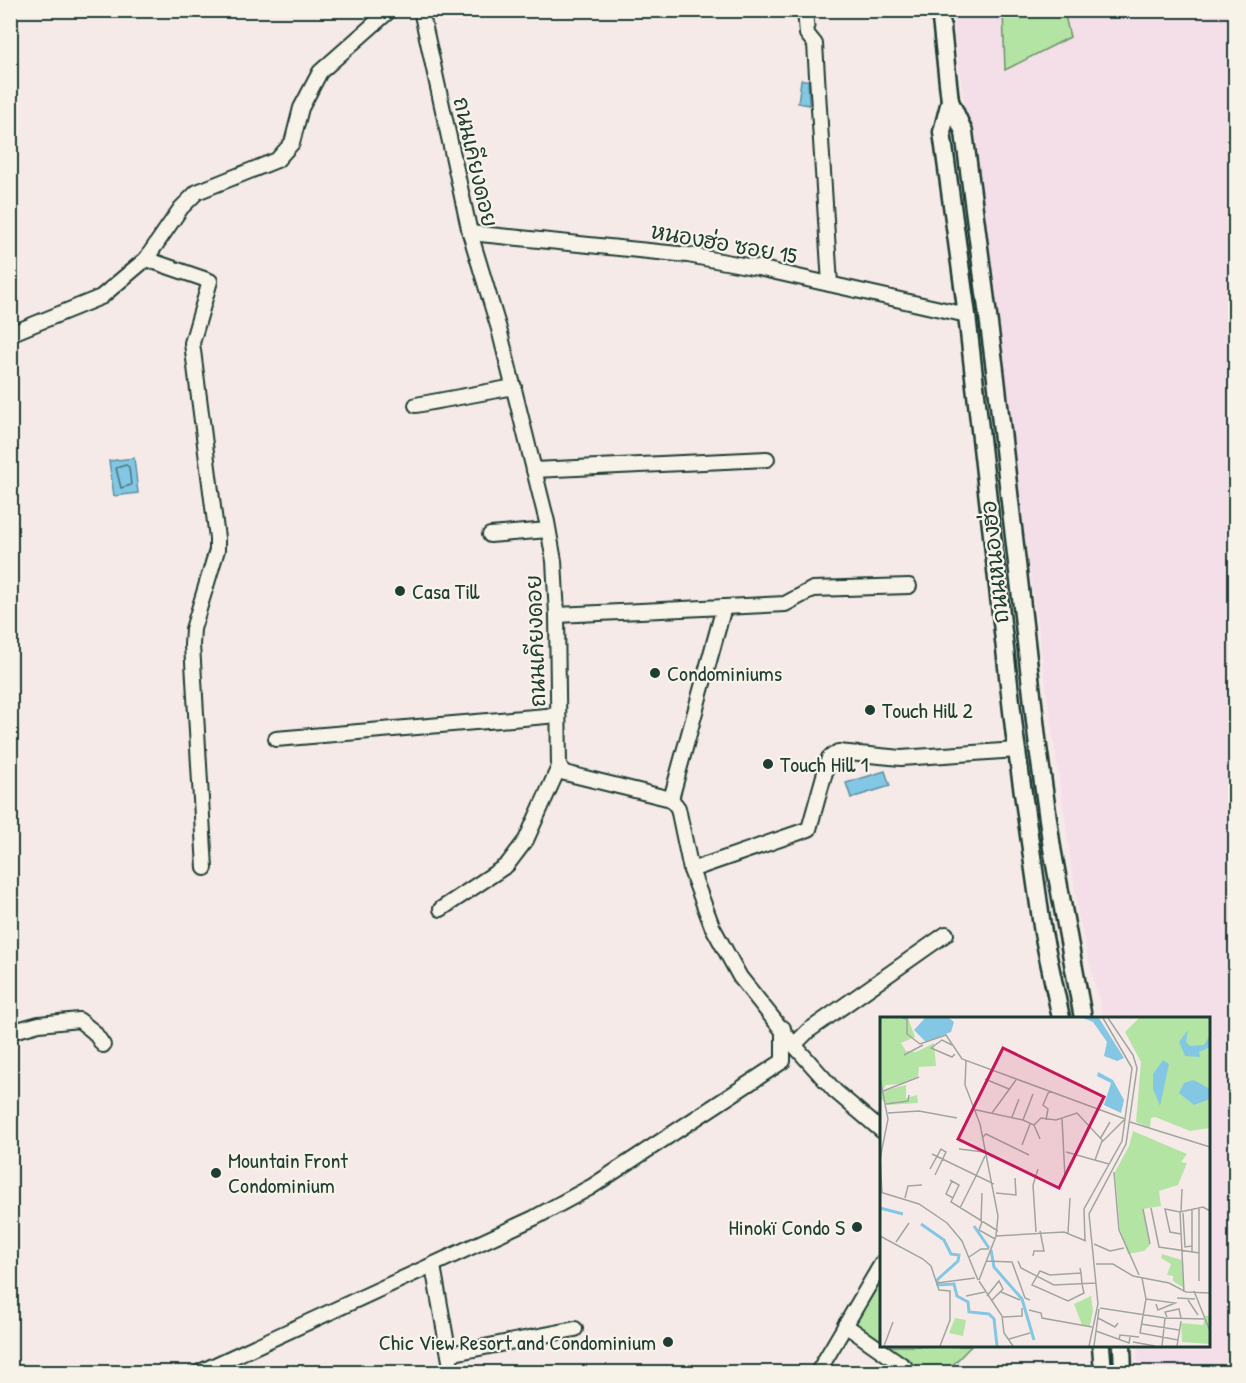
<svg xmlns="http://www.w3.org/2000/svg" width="1246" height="1383" viewBox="0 0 1246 1383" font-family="'Patrick Hand','Playpen Sans Thai',sans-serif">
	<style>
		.built { fill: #f4dfe9 }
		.green { fill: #b4e4a4; stroke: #6a906c; stroke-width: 1.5 }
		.water { fill: #83c7e4; stroke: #5b909e; stroke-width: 1.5 }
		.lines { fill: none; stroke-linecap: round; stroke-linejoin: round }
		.shore { stroke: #47747a; stroke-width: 1.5 }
		.minor-casing { stroke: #1f3d34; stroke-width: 18 }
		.tertiary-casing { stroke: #1f3d34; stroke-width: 21 }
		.minor { stroke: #f7f3e8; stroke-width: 14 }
		.tertiary { stroke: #f7f3e8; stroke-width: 16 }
		.poi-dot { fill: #1f3d34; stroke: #f7f3e8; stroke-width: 2 }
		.labels { text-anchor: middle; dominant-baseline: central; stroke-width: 4.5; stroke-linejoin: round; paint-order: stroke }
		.street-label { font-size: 22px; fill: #1f3d34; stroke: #f7f3e8 }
		.poi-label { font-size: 22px; fill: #1f3d34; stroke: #f7f3e8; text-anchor: start }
		.inset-river { fill: none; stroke: #83c7e4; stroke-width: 3 }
		.inset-road { fill: none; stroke: #a0a5a0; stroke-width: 1.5 }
		.view { fill: #c2185b; fill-opacity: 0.15; stroke: #c2185b; stroke-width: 3 }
		.inset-edge { fill: none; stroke: #1f3d34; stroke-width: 3 }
	</style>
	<rect width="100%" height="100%" fill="#f6eae8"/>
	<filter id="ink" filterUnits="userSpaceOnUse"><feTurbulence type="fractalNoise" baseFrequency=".0167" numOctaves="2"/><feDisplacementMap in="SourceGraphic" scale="12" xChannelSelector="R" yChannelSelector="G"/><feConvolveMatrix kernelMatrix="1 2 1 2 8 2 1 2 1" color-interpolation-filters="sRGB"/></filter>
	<g filter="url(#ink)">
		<path class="built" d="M951,11H1235V1372H1139L1137,1346H1208V1018H1103L1079,920Z"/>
		<g class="green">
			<path d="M1003,11H1064L1070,37L1005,70Z"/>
			<path d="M881,1278V1343L854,1324Z"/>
			<path d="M885,1346H971L946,1372H923Z"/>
		</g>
		<g class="water">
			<path d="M801,80H808L809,105L798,103Z"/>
			<path d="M134,458L138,493L114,496L109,461Z"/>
			<path d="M885,771L890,786L851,798L846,783Z"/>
		</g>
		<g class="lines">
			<path class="shore" d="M126,465L129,467L131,485L121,488L116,468Z"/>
			<defs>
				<g id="minor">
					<path d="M421,10L470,233L499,329L547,522L554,561L557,615L559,767L526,840L507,865L441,909"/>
					<path d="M805,10L807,34L815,44L830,284"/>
					<path d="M470,233L688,255L758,268L967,315"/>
					<path d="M146,259L210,281L192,343L217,538V550L193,629L192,645L205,868"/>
					<path d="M10,334L101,297L146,259L181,208L197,192L277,160L292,143L301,108L320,72L390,10"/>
					<path d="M416,405L514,387"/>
					<path d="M534,470L767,459"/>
					<path d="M490,535L548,530"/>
					<path d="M557,615L785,604L813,589L909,586"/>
					<path d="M276,739L558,715"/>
					<path d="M559,767L565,773L671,799L678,808L691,870L712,926L740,977L794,1045L835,1091L882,1131"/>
					<path d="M671,799L724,607"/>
					<path d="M691,870L809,829L829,758L838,752L901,758L1017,750"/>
					<path d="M10,1032L39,1024L79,1020L94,1032L103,1045"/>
					<path d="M794,1045L808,1031L946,934"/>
					<path d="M433,1266L452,1372"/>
					<path d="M845,1325L905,1367"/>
					<path d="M449,1354L575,1329"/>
					<path d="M200,1372L534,1218L591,1187L783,1061V1028"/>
					<path d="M818,1372L882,1263"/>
				</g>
				<g id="tertiary">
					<path d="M940,10L950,101L964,132L995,370L1038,747L1052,848L1083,1018"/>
					<path d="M950,101L942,132L967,315L1015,737L1043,933L1061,1018"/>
					<path d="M1101,1346L1103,1372"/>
					<path d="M1122,1346L1123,1372"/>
				</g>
			</defs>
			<use href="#minor" class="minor-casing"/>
			<use href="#tertiary" class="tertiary-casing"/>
			<use href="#minor" class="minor"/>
			<use href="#tertiary" class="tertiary"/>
		</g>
	</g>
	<g class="poi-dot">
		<circle cx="400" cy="591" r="6"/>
		<circle cx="655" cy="673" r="6"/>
		<circle cx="870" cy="710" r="6"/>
		<circle cx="768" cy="764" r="6"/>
		<circle cx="216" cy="1173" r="6"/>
		<circle cx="857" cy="1227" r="6"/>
		<circle cx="668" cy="1342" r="6"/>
	</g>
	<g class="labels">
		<g class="street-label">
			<text transform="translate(476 162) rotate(77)">ถนนเคียงดอย</text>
			<text transform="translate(724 243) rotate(10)">หนองฮ่อ ซอย 15</text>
			<text transform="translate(994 562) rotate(-96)">ถนนหนองฮ่อ</text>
			<text transform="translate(535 641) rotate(-92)">ถนนเคียงดอย</text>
		</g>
		<g class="poi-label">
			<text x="412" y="591">Casa Till</text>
			<text x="667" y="673">Condominiums</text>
			<text x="882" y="710">Touch Hill 2</text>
			<text x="780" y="764">Touch Hill 1</text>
			<text x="228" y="1160">Mountain Front<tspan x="228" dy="25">Condominium</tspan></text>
			<text x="845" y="1227" text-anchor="end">Hinokï Condo S</text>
			<text x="656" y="1342" text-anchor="end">Chic View Resort and Condominium</text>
		</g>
	</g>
	<g transform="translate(880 1017)">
		<rect width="330" height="330" fill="#f6eae8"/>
		<path d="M0,1H28L35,20L21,26L26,34L36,35L54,26L56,49L39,50L38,59L20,67L6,68L2,74L26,68V81L37,78L38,86L8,88L0,81ZM259,1H330V111L310,114L275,100L271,101L270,111L256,105L261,45L245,15ZM253,114L307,137L301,145L307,146L298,168L279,174L281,189L263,192L270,228L264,234L248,237L240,213L235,155L249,129ZM282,237L302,243L304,271L293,264V259L287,258L291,247L281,241ZM211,279L213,294L210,309L202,308L194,287ZM330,298V327L302,325L301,306L323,308L325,299ZM75,301L86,303L83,319L69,316Z" fill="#b4e4a4"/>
		<path d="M45,1H69L74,5L71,15L46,25L34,13ZM203,1H219L244,41L237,44L224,39L227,25L213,5ZM308,13L306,25L310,29L324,28L330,18V30L319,35L320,40L305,39L299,25ZM283,43L289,47L280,89L273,72V57ZM218,55L233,63L244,83L241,96L224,88L231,66L217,59ZM314,63L330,72V82L314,88L299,76L304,66Z" fill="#83c7e4"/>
		<path class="inset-river" d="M0,191L23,197M41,207L64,223L71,237L79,238L78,244L57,263L58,268L74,267L77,279L88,285L89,295L109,297L114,302L117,329M94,209L109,231M111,233L114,250L142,282L154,323"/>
		<path class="inset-road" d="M22,1L27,2V17L40,27L66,18L82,42L245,102M72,28L62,23L51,31L72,40L75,37M24,38L43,28M86,44L85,68L100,107L118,199L116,219L99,263M0,61L8,102L0,142L2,175M105,62L129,72M3,74L39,60M6,87L28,84L29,78M92,92L143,103L154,108L160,122M8,96L39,94L77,101M112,96L136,63M132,100L139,82M182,102L185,160M143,103L153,77M166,103L168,92L163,88L169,74M250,105L330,130M154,108L161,101L176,103L197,96L223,124L244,103M103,120L106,117L149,138M220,122L230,105M142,128L150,107M79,132L104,135M186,135L229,147M52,137L114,167M215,143L222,124M50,152L61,132L66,135L55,158M234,155L239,213L259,258M95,161L105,139M70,163L79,168L71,185L118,214M72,164L66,177L73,181M0,175L39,187L67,206L82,224L98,263M116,176L136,178L135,161M25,181L28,169L42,168M80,191L95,161M271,191L279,230L319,236V264M263,192L270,227M312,193V235M300,195L304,275M301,195L302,172M303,196L305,230L312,229M101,205L102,176M102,205L99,213L115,222M156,215L153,168L158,152M188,216L190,181M301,217L290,215L285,192L300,195L323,190L330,194M0,219L43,242L51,249L59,273L70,274V303L60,329M116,219L184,215L206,224M205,224L204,192L242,124L252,51L223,1M16,225L29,206M214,227L230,234L244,231M319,236V190M153,239L154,234H164L160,214M89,240L101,232H109M106,244L132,245L145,281L150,283M138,244L141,251L174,268L216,266M216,247H233L253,259L289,266L306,275L330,276M200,251L201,256L202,267L204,276L188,284L152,268L160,254L170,258L201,256M262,261L266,282L260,316L298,323M99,264L122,299L124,316L133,329M57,266L95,261M314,274L330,314M121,275L140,283M86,279L105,275M107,279L119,264L123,272L111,284M297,281L315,282M266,282L295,286L278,293L276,287M308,283L318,298M220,291L285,301L324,302M149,293L161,296L162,301L212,310M123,300L142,299V291M287,300L285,295L299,292L301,301M218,301L235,310L238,306M261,307L299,313M216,314L249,326L250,320M129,322L150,316M239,323L240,318L259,320M253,325L275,329M4,329L13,305M209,329L218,287L209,197L246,127L257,51L253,38L228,1M214,329L219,292M282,329L285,301M297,329L301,304"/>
		<path class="view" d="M123,31L224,80L179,171L78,122Z"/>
		<rect width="330" height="330" class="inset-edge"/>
	</g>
	<rect width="1246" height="1383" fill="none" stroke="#f7f3e8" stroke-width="36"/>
	<rect x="18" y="18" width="1210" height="1347" fill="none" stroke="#1f3d34" stroke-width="2" filter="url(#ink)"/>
</svg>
